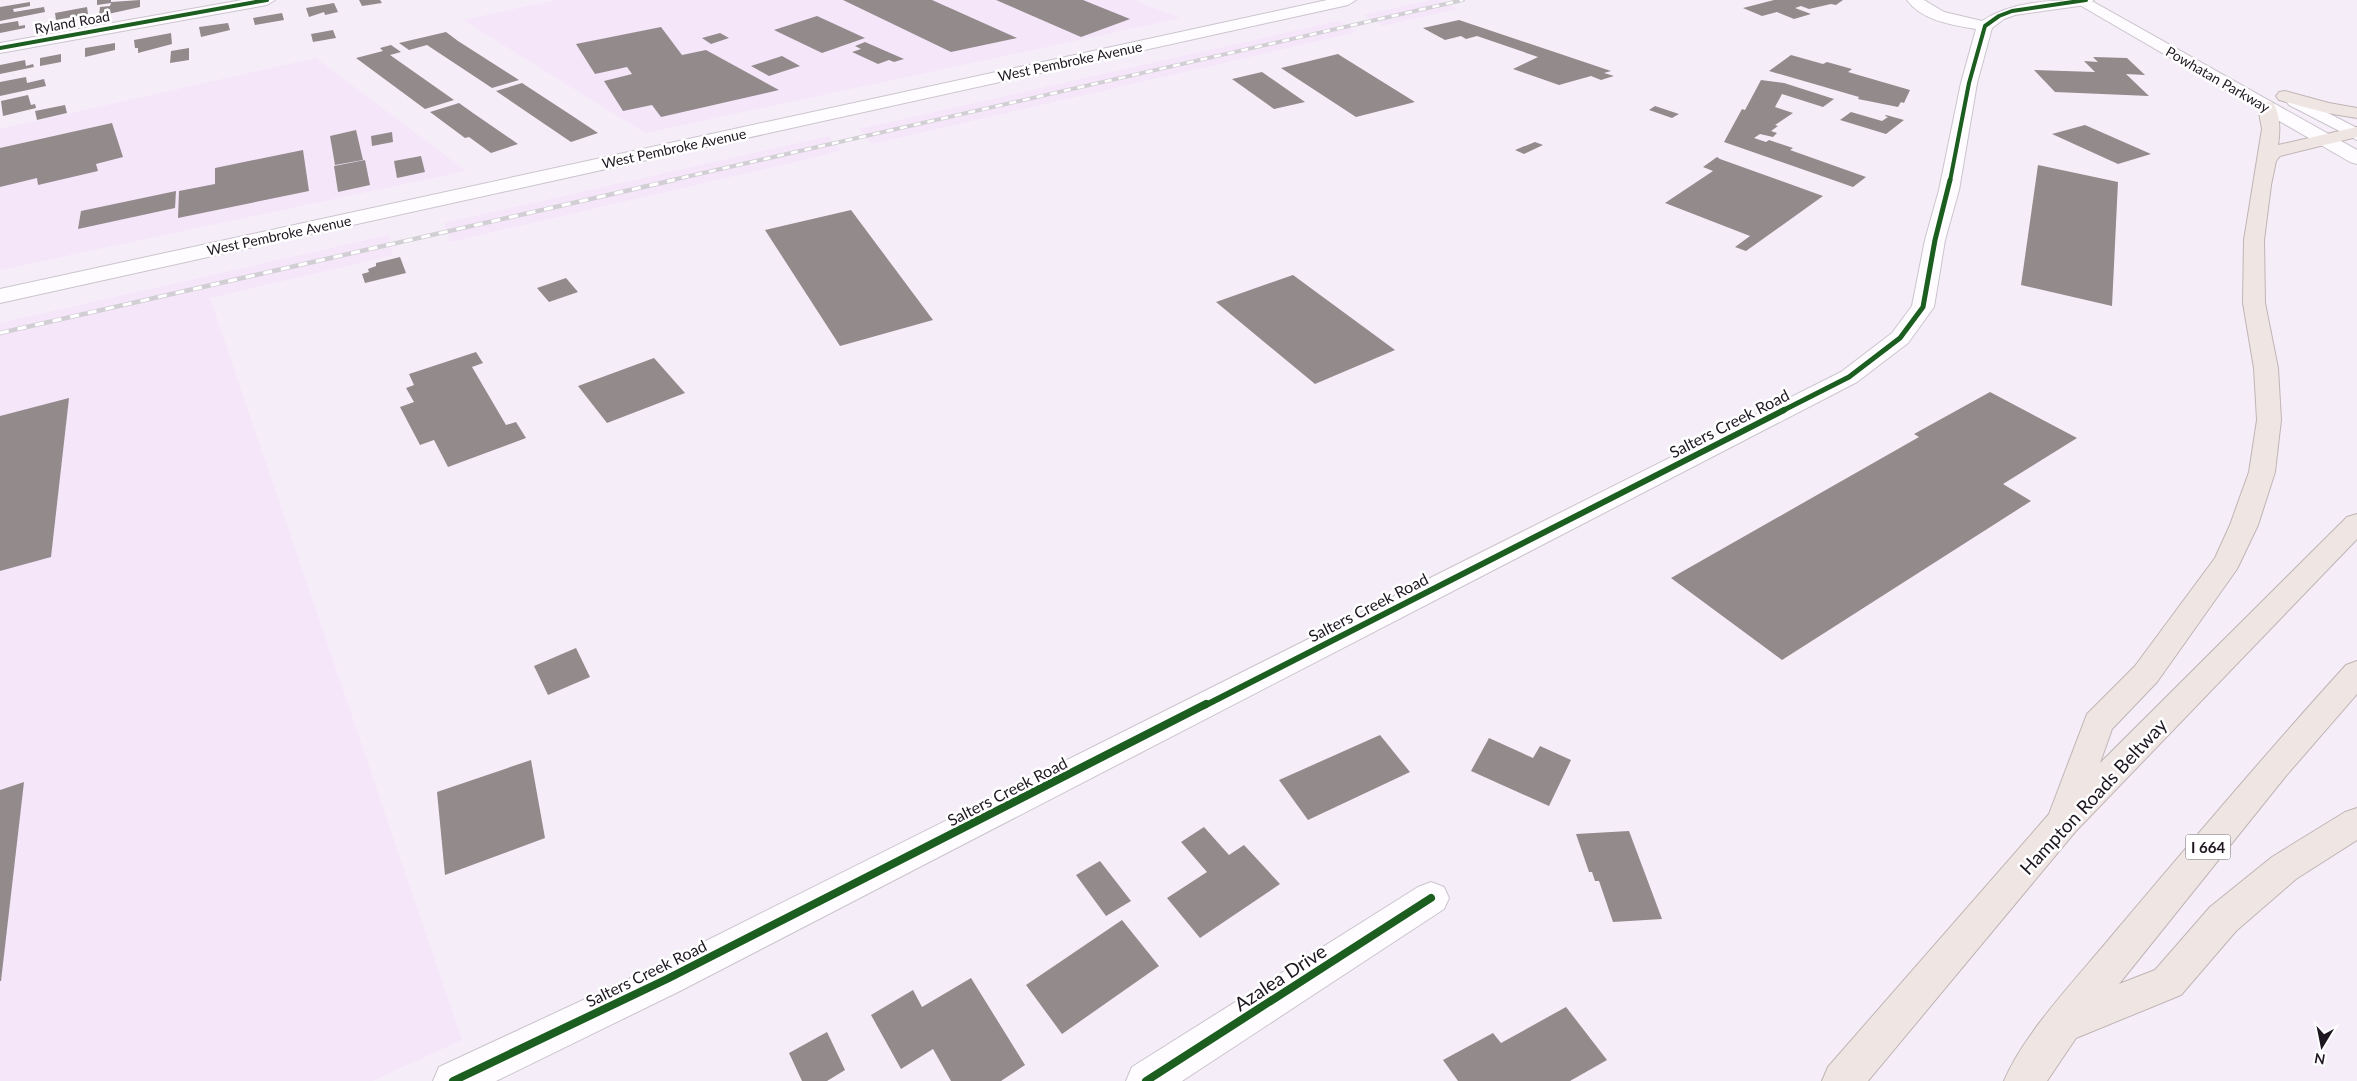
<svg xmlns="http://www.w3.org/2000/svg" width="2357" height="1081" viewBox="0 0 2357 1081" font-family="Lato,sans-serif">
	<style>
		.built { fill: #f5e6fa }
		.building { fill: #938a8c }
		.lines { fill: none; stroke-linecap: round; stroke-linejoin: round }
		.street-casing { stroke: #cbc4ce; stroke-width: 2 }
		.secondary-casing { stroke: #cbc4ce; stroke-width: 2 }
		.highway-casing { stroke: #c0b4b5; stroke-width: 2 }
		.street { fill: #fefcfe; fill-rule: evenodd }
		.secondary { fill: #fefcfe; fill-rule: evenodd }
		.highway { fill: #efe6e4; fill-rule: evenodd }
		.rail-far1-casing { stroke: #d1cfd3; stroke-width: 4 }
		.rail-casing { stroke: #d1cfd3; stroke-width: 4.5 }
		.rail-far1 { stroke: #fff; stroke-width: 2.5; stroke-dasharray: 7; stroke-linecap: butt }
		.rail { stroke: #fff; stroke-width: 3; stroke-dasharray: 9; stroke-linecap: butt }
		.cycleway-far3-casing { stroke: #fff; stroke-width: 5.5 }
		.cycleway-far2-casing { stroke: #fff; stroke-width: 8 }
		.cycleway-far1-casing { stroke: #fff; stroke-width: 9 }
		.cycleway-casing { stroke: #fff; stroke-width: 11 }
		.cycleway-far3 { stroke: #1b5e20; stroke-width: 4 }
		.cycleway-far2 { stroke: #1b5e20; stroke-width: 5 }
		.cycleway-far1 { stroke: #1b5e20; stroke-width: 6 }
		.cycleway { stroke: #1b5e20; stroke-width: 8 }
		.labels { text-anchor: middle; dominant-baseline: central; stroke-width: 5; stroke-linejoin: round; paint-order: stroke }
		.far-street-label { font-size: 14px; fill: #1e1620; stroke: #fff }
		.shield { fill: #fff; stroke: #625c63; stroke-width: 1 }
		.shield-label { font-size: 15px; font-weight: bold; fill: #1e1620 }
		.street-label { font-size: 16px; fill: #1e1620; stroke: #fff }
		.near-street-label { font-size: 19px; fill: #1e1620; stroke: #fff }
	</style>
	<rect width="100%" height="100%" fill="#f5eef8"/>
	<g class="built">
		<path d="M556,0H1133L1181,18L645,133L463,20Z"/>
		<path d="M1431,0H1439L1457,9L1382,26L1363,15Z"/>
		<path d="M1338,21L1357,32L872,144L859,129Z"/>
		<path d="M316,58L466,171L0,270V129Z"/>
		<path d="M829,136L841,151L450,242L444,223Z"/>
		<path d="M389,235L393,255L210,298L462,1040L372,1081H0V323Z"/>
	</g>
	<g class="building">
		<path d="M97,0H111V2L140,0V7L99,16L100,7L110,6L111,3L97,5Z"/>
		<path d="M359,0H380L382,3L362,6Z"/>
		<path d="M843,0H932L1017,38L951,52Z"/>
		<path d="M996,0H1083L1130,19L1081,37Z"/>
		<path d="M1774,0H1843L1836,5L1831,4L1809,9L1801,6L1795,8L1811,14L1794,19L1777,12L1762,16L1743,8Z"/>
		<path d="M30,2V6L13,9L14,12L44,7L45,12L0,21V7Z"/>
		<path d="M334,3L338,12L325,15L324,12L309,17L306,8Z"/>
		<path d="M87,7L88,14L56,20L55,13Z"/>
		<path d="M282,13L284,20L255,25L253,18Z"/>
		<path d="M817,16L865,38L822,53L774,30Z"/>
		<path d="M1459,20L1611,71L1604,73L1614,76L1601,80L1591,76L1559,85L1513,69L1538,57L1477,36L1466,39L1461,36L1445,40L1423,28Z"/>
		<path d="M18,21L19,26L25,25V28L0,33V24Z"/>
		<path d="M228,23L230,30L201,37L199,27Z"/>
		<path d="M661,27L682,55L706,50L779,90L661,117L652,105L623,111L604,81L632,74L627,67L595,74L576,44Z"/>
		<path d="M333,30L336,38L313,42L311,34Z"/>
		<path d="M446,32L458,41L519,80L492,88L427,45L409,50L399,43Z"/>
		<path d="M171,33L172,44L138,53V48H135L134,40Z"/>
		<path d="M720,33L729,38L711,44L702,38Z"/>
		<path d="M865,42L904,59L894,62L889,60L878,64L852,52L861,49L855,46Z"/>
		<path d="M115,43V50L85,57V48Z"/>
		<path d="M391,45L401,52L390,55L454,100L425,109L356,58L383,51L380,48Z"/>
		<path d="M189,48V60L170,63L171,51Z"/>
		<path d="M61,54V62L40,66V58Z"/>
		<path d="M1338,54L1341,56L1415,102L1356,117L1281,68Z"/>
		<path d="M1791,55L1823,64L1827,62L1852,69L1848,72L1910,90L1904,103L1901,102L1898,107L1858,99L1859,97L1769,71Z"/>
		<path d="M782,56L800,66L769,76L751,66Z"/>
		<path d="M2093,57L2127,58L2145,75L2126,74L2149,96L2055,92L2034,70L2095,72L2084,61L2098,62Z"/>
		<path d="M25,60L26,66L33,64L34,67L0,74V65Z"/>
		<path d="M1262,72L1305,102L1274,109L1232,79Z"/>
		<path d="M26,77L27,83L44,79L46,86L0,96V82Z"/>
		<path d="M1761,80L1784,83L1834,99L1823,107L1782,94L1775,107L1793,113L1775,125L1778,126L1771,131L1777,133L1773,137L1760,134L1754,138L1766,142L1769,140L1793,148L1790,150L1866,177L1853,187L1724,142L1742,109L1745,110Z"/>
		<path d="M522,83L574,117L598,133L571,142L496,91Z"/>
		<path d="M28,95L31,105L35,104L36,108L3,116L1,101Z"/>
		<path d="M459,103L473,113L518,144L491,153L469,137L465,138L430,112Z"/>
		<path d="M65,105L67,113L37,120L35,111Z"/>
		<path d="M1655,106L1679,114L1672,118L1649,110Z"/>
		<path d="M1851,112L1882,121L1888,117L1885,116L1886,115L1904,120L1886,134L1840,120Z"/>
		<path d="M112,123L123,157L96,164L98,171L38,185L37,178L0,187V148Z"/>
		<path d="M2085,125L2151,154L2118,164L2052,134Z"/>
		<path d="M356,130L363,160L335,165L330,136Z"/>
		<path d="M392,132L393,142L372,146L371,136Z"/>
		<path d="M1535,142L1543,145L1524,154L1515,150Z"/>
		<path d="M303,150L309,191L178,218L179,191L215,184V168Z"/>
		<path d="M421,156L425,172L397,178L394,161Z"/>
		<path d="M1717,157L1720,159L1823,196L1746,251L1735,247L1750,236L1665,203L1713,171L1703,167Z"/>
		<path d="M365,160L370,185L338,192L334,166Z"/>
		<path d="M2038,165L2118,182L2112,306L2021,285Z"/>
		<path d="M176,191L175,208L78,229L81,211Z"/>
		<path d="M851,210L933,320L840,346L765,230Z"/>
		<path d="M400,257L406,273L365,283L362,274L369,272L368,269L376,266V263Z"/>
		<path d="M1293,275L1395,350L1315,384L1216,302Z"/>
		<path d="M566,278L578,292L549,302L537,288Z"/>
		<path d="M476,352L483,363L472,367L506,425L516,422L526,438L448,467L434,440L420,445L400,407L414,402L406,388L414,385L409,374Z"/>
		<path d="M654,358L685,393L607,423L578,386Z"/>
		<path d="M1990,392L2077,438L2003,484L2031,501L1782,660L1671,578L1919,437L1914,434Z"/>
		<path d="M69,398L51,557L0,571V416Z"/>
		<path d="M576,648L590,677L548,695L534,666Z"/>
		<path d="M1380,735L1410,772L1308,820L1279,780Z"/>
		<path d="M1489,738L1533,758L1540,746L1571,760L1549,806L1471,771Z"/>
		<path d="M531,760L545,838L445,875L437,792Z"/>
		<path d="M24,782L1,981H0V790Z"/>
		<path d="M1204,827L1229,855L1244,845L1280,884L1200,938L1167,898L1207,872L1181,842Z"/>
		<path d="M1629,831L1662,919L1613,922L1599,881H1595L1592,872H1589L1576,834Z"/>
		<path d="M1100,861L1131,901L1106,916L1076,875Z"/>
		<path d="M1122,920L1159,966L1062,1034L1026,985Z"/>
		<path d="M971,978L1025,1065L1001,1081H951L933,1049L901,1069L871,1015L913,990L922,1007Z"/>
		<path d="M1566,1007L1607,1060L1570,1081H1458L1443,1060L1493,1033L1501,1043Z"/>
		<path d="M827,1032L845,1070L827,1081H802L789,1053Z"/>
	</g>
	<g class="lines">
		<defs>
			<g id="street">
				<path d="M242,0H275L267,5L0,53V43Z"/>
				<path d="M1907,0H1924L1944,12L1982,21C2014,0 2056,0 2094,0L2086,5L2015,15L2004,19L1992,28L1977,83L1959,190L1945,240L1934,307L1908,343L1857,382L680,991L496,1081H433L439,1067L654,967L1841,372L1892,333L1912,306L1925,240L1939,190L1961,83L1976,29C1953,25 1922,21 1907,0Z"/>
				<path d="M1431,882L1444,887L1449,898L1444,909L1182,1081H1126L1132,1067L1418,887Z"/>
			</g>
			<g id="secondary">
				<path d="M1327,0H1356L1348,5L0,303V289Z"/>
				<path d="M2071,0H2090L2357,150V164L2350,162Z"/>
				<path d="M2295,96L2357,128V140L2289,105L2286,101L2289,97Z"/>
			</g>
			<g id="highway">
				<path d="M2285,91L2329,103L2357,108V118L2327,113L2279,100L2276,96L2279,92Z"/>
				<path d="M2267,102L2273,103C2281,115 2280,132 2278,145L2357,127V137L2280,156L2276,161L2271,185L2264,240L2265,303L2278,368L2281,420L2275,472L2258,525L2237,569L2157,682L2112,729L2100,763L2347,517L2357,514V539L2075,832L1868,1081H1822L1828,1067L2049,814L2087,714L2135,666L2215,558L2230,525L2249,472L2257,420L2254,368L2243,303L2244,240L2262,129L2258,107L2261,103Z"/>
				<path d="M2357,661V694L2285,777L2119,984L2155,970L2210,907L2272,857L2345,812L2357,808V840L2296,879L2236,931L2181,995L2076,1038L2047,1081H2004C2025,1031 2080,975 2115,932C2191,842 2267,752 2346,665Z"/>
			</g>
		</defs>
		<use href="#street" class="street-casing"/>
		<use href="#secondary" class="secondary-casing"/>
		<use href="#highway" class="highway-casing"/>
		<use href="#street" class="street"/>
		<use href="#secondary" class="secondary"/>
		<use href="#highway" class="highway"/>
		<defs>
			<path id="rail-far1" d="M668,181L1463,0"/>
			<path id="rail" d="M0,333L674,180"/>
		</defs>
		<use href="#rail-far1" class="rail-far1-casing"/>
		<use href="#rail" class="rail-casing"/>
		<use href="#rail-far1" class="rail-far1"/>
		<use href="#rail" class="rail"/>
		<defs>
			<g id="cycleway-far3">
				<path d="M0,48L267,0"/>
				<path d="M1950,181L1969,83L1985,26L1999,16L2012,11L2086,0"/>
			</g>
			<path id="cycleway-far2" d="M1782,411L1849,377L1900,338L1923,307L1935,240L1950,180"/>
			<path id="cycleway-far1" d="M1204,706L1784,410"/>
			<g id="cycleway">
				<path d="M453,1081L667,979L1206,704"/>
				<path d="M1146,1081L1431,898"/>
			</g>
		</defs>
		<use href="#cycleway-far3" class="cycleway-far3-casing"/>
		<use href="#cycleway-far2" class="cycleway-far2-casing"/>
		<use href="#cycleway-far1" class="cycleway-far1-casing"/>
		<use href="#cycleway" class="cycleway-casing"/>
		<use href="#cycleway-far3" class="cycleway-far3"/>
		<use href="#cycleway-far2" class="cycleway-far2"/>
		<use href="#cycleway-far1" class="cycleway-far1"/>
		<use href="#cycleway" class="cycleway"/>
	</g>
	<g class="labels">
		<g class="far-street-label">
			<text transform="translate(72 22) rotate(-10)">Ryland Road</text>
			<text transform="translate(1070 61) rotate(-12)">West Pembroke Avenue</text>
			<text transform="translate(2218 79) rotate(30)">Powhatan Parkway</text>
			<text transform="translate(674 148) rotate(-12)">West Pembroke Avenue</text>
			<text transform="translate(279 235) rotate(-12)">West Pembroke Avenue</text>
		</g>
		<rect class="shield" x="2185.5" y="834.5" width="45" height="25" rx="4"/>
		<g class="shield-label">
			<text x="2208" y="847">I 664</text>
		</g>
		<g class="street-label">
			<text transform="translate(1729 423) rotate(-27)">Salters Creek Road</text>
			<text transform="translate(1368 607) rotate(-27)">Salters Creek Road</text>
			<text transform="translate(1007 791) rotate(-27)">Salters Creek Road</text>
			<text transform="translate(646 973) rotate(-26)">Salters Creek Road</text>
		</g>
		<g class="near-street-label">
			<text transform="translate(2093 796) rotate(-47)">Hampton Roads Beltway</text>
			<text transform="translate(1280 977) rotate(-33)">Azalea Drive</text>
		</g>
	</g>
	<g transform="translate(2322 1046) rotate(190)" stroke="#ffffff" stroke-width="4" paint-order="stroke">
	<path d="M0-4L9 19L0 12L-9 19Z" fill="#1e1620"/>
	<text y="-8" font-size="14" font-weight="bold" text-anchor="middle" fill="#1e1620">N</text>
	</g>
</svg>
